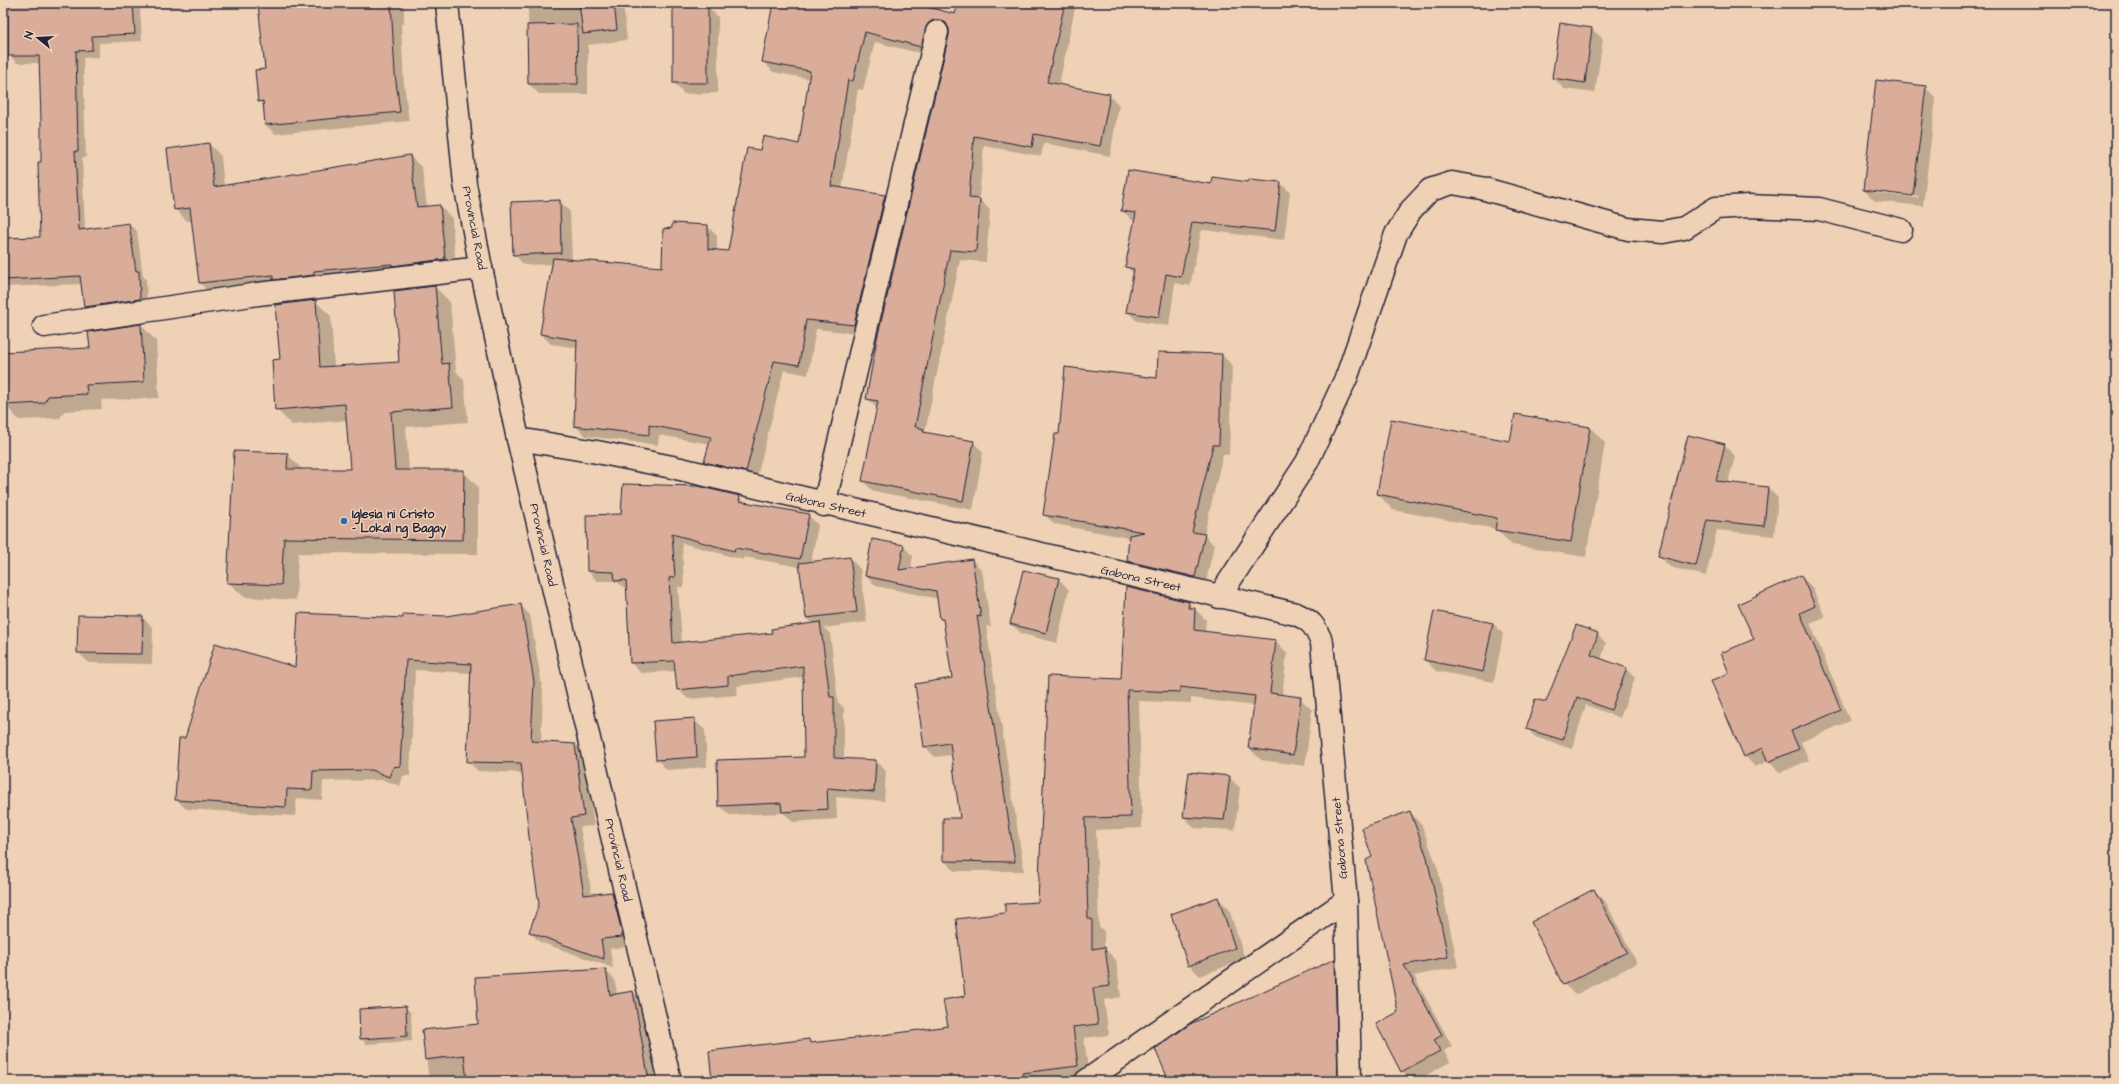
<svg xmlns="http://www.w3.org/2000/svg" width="2119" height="1084" viewBox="0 0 2119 1084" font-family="'Architects Daughter',sans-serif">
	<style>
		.shadow { fill: #0003; fill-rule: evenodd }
		.building { fill: #d9ad9a; stroke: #22223b }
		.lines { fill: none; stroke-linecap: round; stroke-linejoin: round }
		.minor-casing { stroke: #22223b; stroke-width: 25 }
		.secondary-casing { stroke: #22223b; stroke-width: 25 }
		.minor { stroke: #efd2b5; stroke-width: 22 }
		.secondary { stroke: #efd2b5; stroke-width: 22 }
		.poi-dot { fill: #1f6fb2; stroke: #efd2b5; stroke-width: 1.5 }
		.labels { text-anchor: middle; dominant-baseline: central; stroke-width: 3; stroke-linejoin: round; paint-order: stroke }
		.street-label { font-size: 12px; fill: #22223b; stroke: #efd2b5 }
		.poi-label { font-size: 12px; font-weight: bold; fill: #22223b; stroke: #efd2b5; text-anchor: start }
	</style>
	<rect width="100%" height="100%" fill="#efd2b5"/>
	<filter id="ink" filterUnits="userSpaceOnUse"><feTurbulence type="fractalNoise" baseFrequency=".025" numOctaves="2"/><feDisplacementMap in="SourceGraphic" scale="8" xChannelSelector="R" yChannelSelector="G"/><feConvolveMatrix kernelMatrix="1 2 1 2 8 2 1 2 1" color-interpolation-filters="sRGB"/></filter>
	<g filter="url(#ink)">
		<g class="shadow">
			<path d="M3,3H180V7L140,9L142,41L99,43V57L83,58L86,158H82L85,230L129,224L137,231L143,276L146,279L147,306L93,315L85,307L82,284L3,287V239L41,238L42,163L40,63H17L9,55L8,5Z"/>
			<path d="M259,3H404V24H401L404,84L409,121L275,134L266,125L264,106L259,101L266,69Z"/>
			<path d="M528,3H623L627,40L588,45V94H539L529,84Z"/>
			<path d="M829,3H908L956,16L959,3H1076L1059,85L1109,95L1119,105L1110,156L1044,143L1041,156L984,146L979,199L990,210L986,262L960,260L925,432L927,434L973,442L983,452L973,510L873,491L863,481L877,408L867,398L950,30H943L931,56L875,42L863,90L858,89L842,189L885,196L895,206L864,334L816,329L808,375L784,370L756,481L715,471L705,461L710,444L659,435L658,445L586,436L575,426L578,348L551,344L541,334L553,264L524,265L514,254L560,201L570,212L572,260L663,268L707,226L717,236V251L729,252L761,151L799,145L810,79L773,72L763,61Z"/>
			<path d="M707,6L718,17V93L684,94L674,83Z"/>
			<path d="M1592,29L1603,39L1595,93L1564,89L1554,78Z"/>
			<path d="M1925,87L1936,98L1923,206L1875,201L1864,190ZM1875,191L1918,196V198L1875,193Z"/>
			<path d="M209,144L221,156L224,187L410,156L422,168L427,207L440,206L452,218L456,270L212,295L200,283L192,221H187L175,209Z"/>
			<path d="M1249,183H1280L1290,192L1284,240L1203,230L1201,232L1190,286L1175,283L1169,326L1137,321L1127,311L1134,274L1127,267L1135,220H1132L1123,211L1212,185Z"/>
			<path d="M435,287L450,302L456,371L464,380L468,422L406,427L409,471H463L478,487V554L298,553L296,600L244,597L228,582L287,454L303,470H351L348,420L292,425L276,409L281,360L315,301L331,316L334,367L400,363Z"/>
			<path d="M141,325L156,341L159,398L101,400L102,409L64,411L60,418L19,420L4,404L3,353L91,349Z"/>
			<path d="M1159,353L1222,355L1232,365L1229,455L1223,454L1204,535L1214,545L1205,587L1138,571L1128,561L1129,538L1054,524L1044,514L1059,435L1158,380Z"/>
			<path d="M1590,427L1605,443L1586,557L1512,545L1496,529L1393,510L1378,494L1511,443Z"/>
			<path d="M1724,445L1735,456L1728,483L1768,488L1778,498L1774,536L1717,530L1706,576L1670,567L1659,556Z"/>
			<path d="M739,497L746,503L808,515L818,525L811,563L850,558L860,569L867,622L824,628L830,633L838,702L844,708V759L876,761L886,771L884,801L836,797L837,819L793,822L784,813L729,815L719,805L805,758L804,677L737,686L738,695L688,699L678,689L676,671L641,673L631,663L627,590L616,581H597L588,571L622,515ZM682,543L744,560V557L800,567L807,618L813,624L773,634L682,643L678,587H684Z"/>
			<path d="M903,546L913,556L911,569L972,560L982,570L991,627L986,626L1024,871H954L944,860L961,819L952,755L935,757L925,747L916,685L953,679L945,622L941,619L939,599L876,586L866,576Z"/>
			<path d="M1024,571L1059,579L1069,590L1057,643L1022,634L1011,624Z"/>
			<path d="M1801,576L1812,587L1825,617L1810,623L1850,721L1801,742L1809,760L1780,773L1769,761L1755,767L1745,756L1731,674Z"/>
			<path d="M1189,603L1206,620L1205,632L1276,641L1287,653L1282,696L1300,698L1312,710L1305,766L1261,760L1249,748L1255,706L1191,698V703L1139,701L1142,828L1096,830L1099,927L1104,931V948L1116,960L1121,997L1104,1000L1109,1035L1084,1038L1089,1077L1060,1081H842L949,1027L1006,913L1039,903L1122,680Z"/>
			<path d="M520,605L530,615L543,692L541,742L575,745L585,755L594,826L580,827L592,895L612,893L622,903L632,946L610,949L613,968L540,942L530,932L540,904L523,773L478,771L468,761L471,673L415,670L410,776H403L400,786L383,780L323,781L322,800L297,798L295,816L186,809L176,799L186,739L296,669L404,619L446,617Z"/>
			<path d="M142,617L153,628L152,664L89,663L78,652Z"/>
			<path d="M1493,623L1503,634L1494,682L1436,671L1425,660Z"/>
			<path d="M1597,634L1606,643L1601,660L1626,669L1635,678L1620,718L1586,705L1572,749L1535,737L1527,728Z"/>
			<path d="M694,720L705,730L707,767L667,770L657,759Z"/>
			<path d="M1229,777L1240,788L1235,830L1194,828L1184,817Z"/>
			<path d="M1410,812L1421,823L1438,869L1458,967L1414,976L1452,1046L1444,1051L1450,1062L1419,1079L1421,1081H1408L1411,1080L1402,1071L1399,1013L1373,857Z"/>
			<path d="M1594,890L1605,901L1637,963L1575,995L1564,984Z"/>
			<path d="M1218,898L1229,909L1245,959L1200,976L1189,965Z"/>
			<path d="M1335,960L1346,971L1347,1081H1145L1167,1074Z"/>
			<path d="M605,970L615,980L617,995L633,992L643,1001L657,1081H429L423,1031L479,1024Z"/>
			<path d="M405,1007L411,1013L412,1041L366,1044L361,1038Z"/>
		</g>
		<g class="building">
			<path d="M8,3H92L93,5L133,3L135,34L92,36V50L76,51L78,151H75L79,230L129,223L136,271H139L140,299L84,307L80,276L3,280V238L40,237L38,162H41V121L39,56H8Z"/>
			<path d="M258,3H391L395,74L400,112L265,125L263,101L258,102L255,70L265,69Z"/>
			<path d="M579,3H614L617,30L583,34Z"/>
			<path d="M773,3H912L955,14L958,3H1065L1047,82L1110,94L1100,146L1034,134L1032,147L974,136L969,198L980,199L976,252L950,250L915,427L924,429L923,432L974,441L963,501L862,481L878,401L866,399L877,339L949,35V29L946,23L940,20H933L928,24L921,47L865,32L853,81L848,80L831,186L885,195L854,325L806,320L799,365L774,361L746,472L704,462L711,437L649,425V435L574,426L577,340L540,334L553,258L662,267L663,229L672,228V223L708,225V249L728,251L747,148L760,150L763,136L799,144L810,71L762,62Z"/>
			<rect x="673" y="5" width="35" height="78"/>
			<path d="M1560,23L1592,28L1585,83L1552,78Z"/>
			<path d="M577,24L578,84H528L527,25Z"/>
			<path d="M1876,80L1926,86L1913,196L1863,190Z"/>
			<path d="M209,143L214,187L410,155L417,207L440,205L445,259L392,266V264L314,271V275L273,280V275L199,283L190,208L174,210L167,149Z"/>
			<path d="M1128,170L1211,184L1212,177L1248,182L1249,179L1281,182L1275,231L1193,222L1192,223L1181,277L1166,274L1159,317L1126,312L1134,269L1125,267L1136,213L1121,211Z"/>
			<path d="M560,200L561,253L513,255L511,202Z"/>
			<path d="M435,286L442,364L449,363L453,407L391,412L395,470H464L463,540L284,538L281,585L227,583L234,451L288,453L287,469H350L345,404L275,410L272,360L280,359L275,305L316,300L320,367L399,362L394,291Z"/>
			<path d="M141,324L144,382L86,385L87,394L48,396L44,403L3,405V352L90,348L88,332Z"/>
			<path d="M1158,352L1222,354L1219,445H1213L1192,532L1205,534L1195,577L1127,561L1129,535L1144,532L1043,515L1055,434H1059L1065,367L1157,378Z"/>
			<path d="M1515,414L1590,427L1571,542L1495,530L1497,518L1377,494L1391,419L1510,441Z"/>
			<path d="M1688,435L1725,444L1716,481L1768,487L1764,526L1707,520L1696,566L1658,556Z"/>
			<path d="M623,484L697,486L740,496L739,501L809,514L800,559L735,548L734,551L672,534L675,577L669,578L673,643L772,633L771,629L820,622L830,697H834V758L876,760L874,792L827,788L828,809L782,812L781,803L718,806L717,760L804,757L803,666L728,676V685L677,690L674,661L630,663L626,580L615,581L614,572L587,571L586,515L621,514Z"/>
			<path d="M872,539L904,545L899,570L972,559L981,617L977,616L1015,862L943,861V818H960L950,743L924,747L915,684L952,678L943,619H940L936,591L865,576Z"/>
			<path d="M850,557L857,612L806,618L799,563Z"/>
			<path d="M1023,570L1059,578L1046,633L1010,624Z"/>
			<path d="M1801,575L1815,606L1800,613L1841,710L1791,731L1799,749L1768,762L1762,748L1744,757L1711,681L1729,673L1721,653L1754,639L1738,604Z"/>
			<path d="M1126,587L1189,602L1188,608H1195L1194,630L1276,640L1270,693L1301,697L1293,755L1248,748L1255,696L1180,687V692L1127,690L1131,817L1085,818L1088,919H1092V949L1105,947L1110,986L1093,988L1098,1024L1073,1027L1078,1066L1022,1073L1025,1081H712L709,1051L809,1039L810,1043L883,1035L948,1026L943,1000L965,996L956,919L1005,913V904L1038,902L1048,676L1121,679Z"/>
			<path d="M521,604L534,682L531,741L575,744L584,816L571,818L584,895L612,892L622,933V937L601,939L604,959L529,932L539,904L529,837L521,763L467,762L471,664L406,660L400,766L393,767L389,777L372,770L313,771L312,790L287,789L286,807L175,800L179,738H185L215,643L295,667L298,613L403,618V614L446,616Z"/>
			<path d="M1434,611L1493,623L1483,672L1424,660Z"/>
			<path d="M78,615L143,616L142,654L77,653Z"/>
			<path d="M1576,625L1598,633L1591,655L1627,668L1611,710L1577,697L1563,740L1526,729L1535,699L1546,702Z"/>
			<path d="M695,718L697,757L656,760L653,721Z"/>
			<path d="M1189,772L1230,776L1224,820L1183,817Z"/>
			<path d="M1410,811L1427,857L1448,957L1404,965L1442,1035L1434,1040L1440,1051L1401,1072L1376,1024L1398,1012L1366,860L1372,857L1362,828Z"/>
			<path d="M1594,889L1627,952L1563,985L1531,922Z"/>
			<path d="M1218,897L1235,948L1188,966L1171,914Z"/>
			<path d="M1335,959L1338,1081H1169L1155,1049L1190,1024Z"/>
			<path d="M606,969L610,995L633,991L649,1081H523L522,1076L467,1081L464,1055L425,1060L422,1030L478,1024L475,977Z"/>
			<path d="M406,1006L407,1036L360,1039L359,1009Z"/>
		</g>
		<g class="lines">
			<defs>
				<g id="minor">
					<path d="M44,326L258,294L481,268"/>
					<path d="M518,439L597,452L672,467L1296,614C1312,621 1315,626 1322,643L1346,901L1350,1081"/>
					<path d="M824,505L937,32"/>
					<path d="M1219,597L1307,462L1347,376L1396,234L1411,210L1430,190L1452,183L1481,188L1628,229L1663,232L1684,228L1716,208L1748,206L1819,209L1901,230"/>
					<path d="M1086,1081L1346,901"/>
				</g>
				<path id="secondary" d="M447,3L465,184L481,268L518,439L670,1081"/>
			</defs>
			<use href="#minor" class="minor-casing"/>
			<use href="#secondary" class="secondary-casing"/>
			<use href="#minor" class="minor"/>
			<use href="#secondary" class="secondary"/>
		</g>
	</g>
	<circle class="poi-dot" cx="344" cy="521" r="4"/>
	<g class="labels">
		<g class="street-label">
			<text transform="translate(474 228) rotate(79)">Provincial Road</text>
			<text transform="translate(826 505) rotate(13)">Gabona Street</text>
			<text transform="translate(543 545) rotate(77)">Provincial Road</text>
			<text transform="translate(1141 579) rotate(13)">Gabona Street</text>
			<text transform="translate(1340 838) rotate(-95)">Gabona Street</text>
			<text transform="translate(618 860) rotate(77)">Provincial Road</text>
		</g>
		<g class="poi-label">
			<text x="352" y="514">Iglesia ni Cristo<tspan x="352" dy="14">- Lokal ng Bagay</tspan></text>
		</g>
	</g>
	<rect width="2119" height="1084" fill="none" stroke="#efd2b5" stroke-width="16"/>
	<rect x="8" y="8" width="2103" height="1068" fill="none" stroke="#22223b" stroke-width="1.5" filter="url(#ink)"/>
	<g transform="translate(38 38) rotate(288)" stroke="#efd2b5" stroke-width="3" paint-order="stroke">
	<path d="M0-3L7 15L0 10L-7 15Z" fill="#22223b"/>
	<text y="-6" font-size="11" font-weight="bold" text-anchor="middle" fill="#22223b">N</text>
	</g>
</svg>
